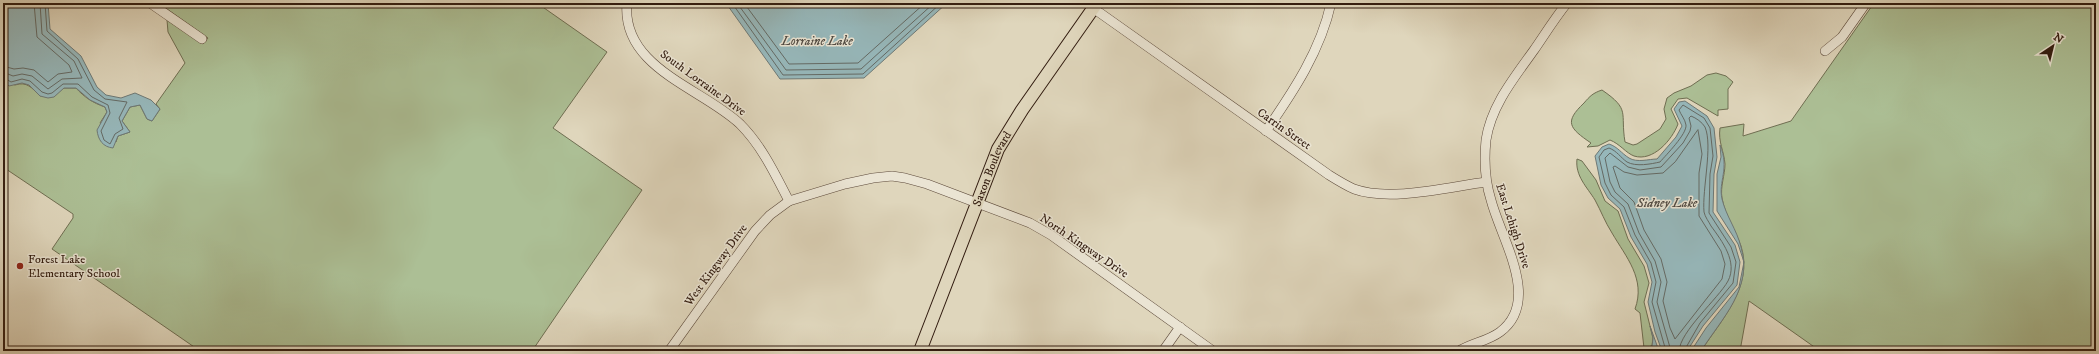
<svg xmlns="http://www.w3.org/2000/svg" width="2099" height="354" viewBox="0 0 2099 354" font-family="'IM FELL DW Pica',serif">
	<style>
		.green { fill: #acbf95; stroke: #6f6e52 }
		.water { fill: #96b7ba; stroke: #6e7976 }
		.lines { fill: none; stroke-linecap: round; stroke-linejoin: round }
		.shore { stroke: #646a65; stroke-width: 1 }
		.minor-casing { stroke: #5d4a3b; stroke-width: 10 }
		.major-casing { stroke: #321c10; stroke-width: 14 }
		.minor { stroke: #eae4d3; stroke-width: 9 }
		.major { stroke: #dfd6bc; stroke-width: 12 }
		.poi-dot { fill: #8f2418; stroke: #eae4d3; stroke-width: 1.5 }
		.labels { text-anchor: middle; dominant-baseline: central; stroke-width: 3; stroke-linejoin: round; paint-order: stroke }
		.street-label { font-size: 12px; fill: #321c10; stroke: #eae4d3 }
		.poi-label { font-size: 12px; fill: #321c10; stroke: #eae4d3; text-anchor: start }
		.water-label { font-size: 13px; font-style: italic; fill: #504a43; stroke: #eae4d3 }
	</style>
	<rect width="100%" height="100%" fill="#dfd6bc"/>
	<filter id="stains"><feTurbulence type="fractalNoise" baseFrequency=".005" numOctaves="4"/><feColorMatrix values="0 0 0 0 .2 0 0 0 0 .09 0 0 0 0 .02 0 0 0 .5 -.17"/></filter>
	<radialGradient id="worn" r=".72"><stop offset=".6" stop-color="#630" stop-opacity="0"/><stop offset="1" stop-color="#630" stop-opacity=".3"/></radialGradient>
	<g class="green">
		<path d="M162,3H537L607,52L553,128L642,190L532,351H200L52,249L73,218V214L3,167V80L15,85C27,81 32,88 40,96L64,88H76C84,97 93,103 105,107L107,112L100,123L116,142L118,136L130,132L122,121L130,107L140,105L147,119L152,121L160,109L156,104L185,63L168,32L167,20L203,44L208,38L164,7Z"/>
		<path d="M1874,3H2088L2096,9V351H1820L1749,301L1740,351H1701C1721,320 1754,286 1741,246C1735,230 1725,215 1722,198C1720,187 1725,175 1725,164C1724,151 1718,142 1720,128L1744,124L1743,136L1791,121Z"/>
		<path d="M1716,73L1726,76L1733,82L1728,89V109L1718,110V116L1687,98L1678,99L1671,109L1678,124C1672,140 1653,162 1634,156C1626,153 1620,144 1610,140L1598,146L1587,147L1591,143C1569,128 1564,122 1584,103C1590,96 1593,93 1602,90C1631,110 1620,112 1625,142L1633,145L1637,144L1660,129L1666,119L1664,109L1667,98L1674,93L1691,86L1707,75Z"/>
		<path d="M1577,159L1582,161L1596,180L1605,201L1618,211L1628,239L1644,266L1649,283L1644,302L1653,338L1652,346L1644,348L1640,313L1635,309C1646,279 1626,257 1612,233C1605,222 1601,211 1595,200C1587,187 1575,176 1577,159Z"/>
	</g>
	<g class="water">
		<path d="M3,3H48L50,29L81,56L97,87L106,95L121,98L135,93L151,100L160,109L152,121L147,119L140,105L130,107L122,121L130,132L118,136L113,148C103,147 98,140 97,130L107,112L105,107L90,100L76,88H64L54,97L48,98L40,96L29,85L22,83L9,86L3,80Z"/>
		<path d="M728,3H947L864,78L780,79L728,6Z"/>
		<path d="M1685,101L1707,116L1714,128L1717,157L1714,174L1713,212L1735,245L1740,262L1737,285L1703,326L1687,351H1662L1655,332L1648,302L1652,282L1647,264L1631,237L1620,209L1608,198L1601,185L1595,156L1602,147L1609,144C1618,147 1621,153 1629,158C1637,163 1649,159 1657,159L1676,137L1682,126L1674,109L1679,102Z"/>
		<path d="M1720,145C1730,169 1718,181 1722,199C1726,216 1737,230 1741,247C1753,289 1722,318 1701,351H1691L1706,328L1739,287L1744,262L1738,244L1717,211V174L1721,157Z"/>
		<path d="M1650,326L1659,351H1642L1644,348L1652,346L1653,338Z"/>
	</g>
	<g class="lines">
		<g class="shore">
			<path d="M732,3L783,75L863,74L941,3"/>
			<path d="M737,3L786,70L861,69L934,3"/>
			<path d="M744,3L789,64L858,63L925,3"/>
			<path d="M3,66L14,69L23,68L34,70L48,82L58,74L72,72L69,65L37,37L34,3"/>
			<path d="M3,72L13,76L22,74L32,76L48,89L62,79L82,78L74,61L42,34L40,3"/>
			<path d="M3,77L11,82L22,79L30,81L42,92L48,94L52,93L63,84H78L92,97L108,105L110,113L101,131L104,140L110,144L115,134L123,129L119,118L127,102L105,99L94,90L78,59L47,31L45,3"/>
			<path d="M1698,130L1702,154L1699,173V216L1721,251L1725,264L1722,279L1675,339L1670,328L1663,301L1667,282L1661,259L1644,230L1634,202L1620,188L1613,167L1615,166L1624,172L1637,175L1663,173L1675,162Z"/>
			<path d="M1666,351L1652,302L1656,282L1651,263L1635,235L1624,207L1611,195L1605,183L1599,157L1604,150L1609,148C1617,151 1620,157 1627,162C1636,167 1651,164 1660,162C1666,155 1687,134 1686,125C1685,119 1681,115 1679,110L1683,105L1704,118L1710,128L1713,156L1710,174L1709,213L1731,247L1736,262L1733,283L1700,323L1684,351"/>
			<path d="M1671,351L1657,302L1661,282L1655,261L1639,233L1628,204L1615,192L1610,182L1605,158L1610,153L1628,167L1640,170L1661,167L1683,143L1690,131L1691,126L1689,118L1691,116C1696,118 1702,122 1705,127C1713,146 1702,189 1704,212C1705,217 1709,222 1711,226C1722,241 1738,262 1728,281C1718,299 1680,331 1679,351"/>
		</g>
		<defs>
			<g id="minor">
				<path d="M150,3L202,39"/>
				<path d="M627,3C621,68 702,88 740,124C762,146 775,174 789,201"/>
				<path d="M1093,8L1329,175C1337,180 1345,185 1354,189C1390,202 1448,187 1486,182"/>
				<path d="M1825,51L1842,37L1866,3"/>
				<path d="M1266,131C1293,92 1321,50 1331,3"/>
				<path d="M669,351L755,231L770,215L789,201L845,184L873,178L892,176L905,178L927,184L1030,223L1051,235L1213,351"/>
				<path d="M1163,351L1180,327"/>
				<path d="M1459,351C1472,343 1488,341 1500,332C1542,301 1501,239 1491,200C1485,181 1484,160 1486,140C1491,106 1514,78 1534,50C1545,34 1555,18 1567,3"/>
			</g>
			<g id="major">
				<path id="s1" d="M920,351L998,149L1022,110L1097,3"/>
			</g>
		</defs>
		<use href="#minor" class="minor-casing"/>
		<use href="#major" class="major-casing"/>
		<use href="#minor" class="minor"/>
		<use href="#major" class="major"/>
	</g>
	<circle class="poi-dot" cx="20" cy="266" r="4"/>
	<g class="labels">
		<g class="street-label">
			<text transform="translate(703 83) rotate(36)">South Lorraine Drive</text>
			<text transform="translate(1284 129) rotate(35)">Carrin Street</text>
			<text stroke="none"><textPath href="#s1" startOffset="196">Saxon Boulevard</textPath></text>
			<text transform="translate(1513 226) rotate(72)">East Lehigh Drive</text>
			<text transform="translate(1084 246) rotate(34)">North Kingway Drive</text>
			<text transform="translate(716 265) rotate(-54)">West Kingway Drive</text>
		</g>
		<g class="poi-label">
			<text x="28" y="259">Forest Lake<tspan x="28" dy="14">Elementary School</tspan></text>
		</g>
		<g class="water-label">
			<text x="817" y="41">Lorraine Lake</text>
			<text x="1667" y="203">Sidney Lake</text>
		</g>
	</g>
	<rect width="2099" height="354" fill="none" stroke="#dfd6bc" stroke-width="16"/>
	<rect x="4" y="4" width="2091" height="346" fill="none" stroke="#321c10" stroke-width="2"/>
	<rect x="8" y="8" width="2083" height="338" fill="none" stroke="#321c10"/>
	<g transform="translate(2053 46) rotate(35)" stroke="#eae4d3" stroke-width="3" paint-order="stroke">
	<path d="M0-3L7 15L0 10L-7 15Z" fill="#321c10"/>
	<text y="-6" font-size="11" font-weight="bold" text-anchor="middle" fill="#321c10">N</text>
	</g>
	<rect width="100%" height="100%" filter="url(#stains)"/>
	<rect width="100%" height="100%" fill="url(#worn)"/>
</svg>
